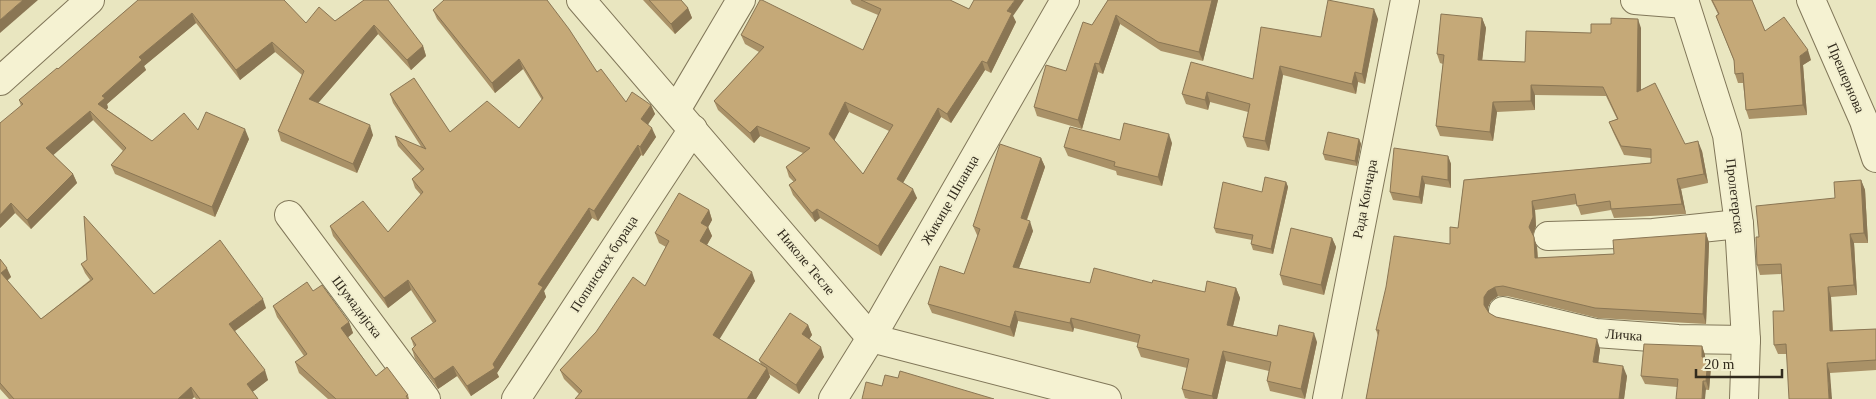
<svg xmlns="http://www.w3.org/2000/svg" width="1876" height="399" viewBox="0 0 1876 399" font-family="'Times New Roman',serif">
	<style>
		.lines { fill: none; stroke-linecap: round; stroke-linejoin: round }
		.minor-casing { stroke: #817759; stroke-width: 30 }
		.minor { stroke: #f5f2d2; stroke-width: 28 }
		.wall { fill: #a99167; fill-rule: evenodd }
		.shaded-wall { fill: #8a7654 }
		.building { fill: #c5a978; stroke: #8a7654; fill-rule: evenodd }
		.labels { text-anchor: middle; dominant-baseline: central; stroke-width: 4; stroke-linejoin: round; paint-order: stroke }
		.street-label { font-size: 14px; fill: #322b1d; stroke: #f2efcf }
	</style>
	<rect width="100%" height="100%" fill="#e9e6c0"/>
	<g class="lines">
		<defs>
			<g id="minor">
				<path d="M581,0L871,338L1107,399"/>
				<path d="M1635,0L1685,4"/>
				<path d="M1684,0L1727,135L1739,224L1746,340L1744,399"/>
				<path d="M1811,0L1864,121L1876,158"/>
				<path d="M0,81L90,0"/>
				<path d="M676,110L741,0"/>
				<path d="M289,215L426,399"/>
				<path d="M1548,236L1653,233L1739,224"/>
				<path d="M1503,311L1596,333L1678,339L1746,340"/>
				<path d="M516,399L693,129"/>
				<path d="M833,399L871,338L1065,0"/>
				<path d="M1327,399L1405,0"/>
			</g>
		</defs>
		<use href="#minor" class="minor-casing"/>
		<use href="#minor" class="minor"/>
	</g>
	<g class="wall">
		<path d="M138,0L306,23L335,21L364,0L423,46L426,56L411,70L378,34L318,103L373,135L357,173L281,141L278,131L302,75L275,52L240,80L196,23L144,66L146,70L107,104L108,108L106,109L152,141L198,130L249,139L215,217L115,174L111,165L123,151L93,120L53,155L73,174L77,183L31,229L15,213L0,228L21,106L19,100L58,69Z"/>
		<path d="M443,0H547L597,72L626,102L651,105L655,114L648,124L656,137L643,156L641,155L598,221L592,218L544,291L546,297L497,373L499,377L471,396L457,376L438,389L415,359L412,349L414,347L411,338L433,323L411,290L388,308L333,236L330,226L388,232L421,195L415,188L412,179L421,171L398,146L395,136L422,148L393,103L390,94L450,132L519,128L542,100L523,69L495,93L437,19L433,10L444,1Z"/>
		<path d="M643,0H681L688,8L692,18L675,34Z"/>
		<path d="M850,0H950L969,9L1013,16L1016,22L991,73L985,70L951,123L941,117L903,183L917,198L881,256L820,218L815,222L793,195L789,185L794,182L789,177L786,167L803,153L760,136L754,143L718,110L714,101L759,52L745,44L741,35L863,50L878,15L852,4ZM849,112L889,131L863,174L834,140Z"/>
		<path d="M1108,0H1218L1203,61L1161,51L1120,24L1103,74L1098,72L1082,129L1037,116L1034,107L1066,71L1092,25Z"/>
		<path d="M1711,0H1752L1765,31L1811,60L1803,65L1807,115L1749,119L1746,110L1743,83H1738L1735,74L1734,61L1716,16L1718,14Z"/>
		<path d="M1482,18L1486,28L1482,60L1525,62L1591,33L1641,28V90L1685,144L1702,151L1708,183L1681,189L1686,214L1614,218L1611,210L1581,215L1577,204L1535,210L1536,226L1533,236L1537,247L1538,258L1614,254L1706,233L1709,243L1706,324L1598,318L1507,296H1498L1491,301L1488,307V311L1489,313L1496,317L1600,349L1598,363L1627,376L1624,399H1366L1378,336L1376,330L1450,244L1458,228L1464,180L1651,163V158L1624,155L1613,132L1609,122L1617,119L1606,96L1535,95V110L1497,112L1493,141L1440,136L1436,126L1443,64L1440,63L1437,54Z"/>
		<path d="M1378,19L1365,84L1358,82L1356,94L1283,75L1269,151L1247,147L1243,137L1248,112L1210,102L1208,110L1186,104L1182,94L1253,79L1321,37Z"/>
		<path d="M1359,139L1361,144L1357,166L1325,160L1323,154Z"/>
		<path d="M1120,140L1172,143L1162,186L1117,175L1116,171L1068,156L1064,147Z"/>
		<path d="M1448,156L1451,164V188L1425,184L1422,204L1393,200L1390,192Z"/>
		<path d="M1041,158L1045,167L1027,220L1033,231L1019,268L1090,283H1152L1205,292L1236,288L1240,298L1233,326L1277,336L1317,342L1305,399L1270,391L1267,381L1269,371L1226,361L1217,399H1189L1185,398L1182,389L1187,368L1141,357L1137,347L1138,343L1074,328L1073,332L1018,321L1014,337L932,313L928,304L964,274L978,236L977,235L973,226Z"/>
		<path d="M1861,180L1865,190L1868,243H1854L1857,295L1831,297L1833,331L1876,329V370L1830,373L1787,354H1778L1774,345L1784,311L1781,274L1760,275L1757,265L1759,237L1835,198Z"/>
		<path d="M1286,182L1288,187L1273,254L1253,250L1251,244L1252,240L1216,233L1214,228L1262,192Z"/>
		<path d="M709,210L712,220L708,227L712,236L707,245L755,281L719,339L761,364L759,360L808,325L812,335L809,339L824,357L799,394L769,374L770,377L756,399H575L579,394L564,379L560,370L645,286L666,247L659,243L655,233Z"/>
		<path d="M1332,238L1336,247L1324,295L1283,285L1280,275Z"/>
		<path d="M0,259L11,277L7,281L41,319L90,280L85,273L81,264L154,294L266,308L235,331L268,380L252,392L258,399H196L194,397L192,399H9L0,389Z"/>
		<path d="M313,291L349,322L353,333L348,337L376,376L408,395L409,399H328L299,373L295,362L304,356L277,317L273,306Z"/>
		<path d="M1702,346L1705,355V358H1708L1711,367L1709,390L1645,384L1641,376Z"/>
	</g>
	<g class="shaded-wall">
		<path d="M23,0H38L0,33V20Z"/>
		<path d="M1015,0H1024L1013,16L1016,22L991,73L987,63L1007,11Z"/>
		<path d="M1212,0H1218L1203,61L1199,52Z"/>
		<path d="M688,8L692,18L675,34L671,24Z"/>
		<path d="M1374,9L1378,19L1365,84L1362,74Z"/>
		<path d="M192,13L196,23L144,66L146,70L107,104L108,108L102,113L98,104L102,96L139,57Z"/>
		<path d="M1116,15L1120,24L1103,74L1099,64Z"/>
		<path d="M1482,18L1486,28L1481,70L1478,60Z"/>
		<path d="M1638,19L1641,28V101L1637,92Z"/>
		<path d="M374,25L378,34L313,109L309,99Z"/>
		<path d="M272,42L275,52L240,80L236,70Z"/>
		<path d="M423,46L426,56L411,70L407,60Z"/>
		<path d="M1808,50L1811,60L1803,65L1807,115L1803,105L1800,56Z"/>
		<path d="M519,59L523,69L495,93L492,83Z"/>
		<path d="M982,61L985,70L951,123L947,114Z"/>
		<path d="M1095,63L1098,72L1082,129L1078,120Z"/>
		<path d="M1280,66L1283,75L1269,151L1265,141Z"/>
		<path d="M1355,72L1358,82L1356,94L1352,84Z"/>
		<path d="M1531,85L1535,95V110L1531,101Z"/>
		<path d="M1207,92L1210,102L1208,110L1205,100Z"/>
		<path d="M845,102L849,112L833,143L829,134Z"/>
		<path d="M1493,102L1497,112L1493,141L1490,132Z"/>
		<path d="M651,105L655,114L645,129L641,119Z"/>
		<path d="M938,108L941,117L900,188L897,179Z"/>
		<path d="M90,111L93,120L50,158L46,148Z"/>
		<path d="M370,125L373,135L357,173L353,164Z"/>
		<path d="M757,126L760,136L754,143L750,133Z"/>
		<path d="M652,128L656,137L643,156L640,147Z"/>
		<path d="M245,129L249,139L215,217L212,207Z"/>
		<path d="M1169,134L1172,143L1162,186L1158,177Z"/>
		<path d="M1359,139L1361,144L1357,166L1355,161Z"/>
		<path d="M1698,141L1702,151L1708,183L1704,174Z"/>
		<path d="M638,145L641,155L598,221L594,211Z"/>
		<path d="M1448,156L1451,164V188L1448,180Z"/>
		<path d="M1041,158L1045,167L1024,227L1021,218Z"/>
		<path d="M73,174L77,183L31,229L27,220Z"/>
		<path d="M1422,176L1425,184L1422,204L1419,197Z"/>
		<path d="M1677,179L1681,189L1686,214L1682,204Z"/>
		<path d="M1861,180L1865,190L1868,243L1864,233Z"/>
		<path d="M1286,182L1288,187L1273,254L1271,249Z"/>
		<path d="M913,189L917,198L881,256L878,246Z"/>
		<path d="M1532,201L1535,210L1536,226L1532,237L1529,227Z"/>
		<path d="M11,203L15,213L0,228V215Z"/>
		<path d="M589,208L592,218L544,291L546,297L497,373L499,377L471,396L467,386L493,364L538,284Z"/>
		<path d="M817,209L820,218L815,222L812,213Z"/>
		<path d="M709,210L712,220L705,233L701,223Z"/>
		<path d="M1030,221L1033,231L1016,276L1013,267Z"/>
		<path d="M708,227L712,236L704,250L700,241Z"/>
		<path d="M1706,233L1709,243L1706,324L1703,314Z"/>
		<path d="M1850,234L1854,243L1857,295L1854,285Z"/>
		<path d="M1534,237L1537,247L1538,267L1535,258Z"/>
		<path d="M1332,238L1336,247L1324,295L1321,285Z"/>
		<path d="M7,268L11,277L4,283L1,273Z"/>
		<path d="M752,272L755,281L716,345L713,335Z"/>
		<path d="M408,280L411,290L388,308L384,298Z"/>
		<path d="M1495,287L1498,296L1491,301L1488,307V315L1484,305V297L1488,291Z"/>
		<path d="M1828,287L1831,297L1833,341L1830,331Z"/>
		<path d="M1236,288L1240,298L1231,334L1227,325Z"/>
		<path d="M263,299L266,308L232,333L229,324Z"/>
		<path d="M1015,311L1018,321L1014,337L1010,327Z"/>
		<path d="M1071,318L1074,328L1073,332L1070,323Z"/>
		<path d="M349,322L353,333L346,339L341,328Z"/>
		<path d="M808,325L812,335L806,344L802,334Z"/>
		<path d="M1314,333L1317,342L1305,399L1301,389Z"/>
		<path d="M1597,339L1600,349L1597,372L1593,362Z"/>
		<path d="M1702,346L1705,355V366L1702,357Z"/>
		<path d="M821,347L824,357L799,394L796,385Z"/>
		<path d="M1223,351L1226,361L1217,399H1213L1212,396Z"/>
		<path d="M1708,358L1711,367L1709,390L1706,381Z"/>
		<path d="M1827,363L1830,373L1832,399H1829Z"/>
		<path d="M453,366L457,376L438,389L434,379Z"/>
		<path d="M1623,366L1627,376L1624,399H1619Z"/>
		<path d="M767,368L770,377L756,399H747Z"/>
		<path d="M265,370L268,380L250,394L247,384Z"/>
		<path d="M1703,381L1706,389L1705,399H1702Z"/>
		<path d="M191,387L194,397L192,399H178Z"/>
	</g>
	<g class="building">
		<path d="M0,0H23L0,20Z"/>
		<path d="M138,0H284L306,23L319,7L335,21L364,0H388L423,46L407,60L374,25L309,99L370,125L353,164L278,131L304,71L272,42L236,70L192,13L139,57L142,60L102,96L105,98L98,104L152,141L184,113L198,130L206,112L245,129L212,207L111,165L126,148L90,111L46,148L73,174L27,220L11,203L0,215V123L23,104L19,100L57,68L58,69Z"/>
		<path d="M444,0H547L569,29L597,72L601,69L626,102L632,92L651,105L641,119L652,128L640,147L638,145L594,211L589,208L538,284L543,287L493,364L495,368L467,386L453,366L434,379L412,349L416,345L411,338L436,321L408,280L384,298L330,226L363,201L388,232L423,192L412,179L424,169L395,136L426,149L390,94L414,78L450,132L487,101L519,128L543,98L519,59L492,83L433,10Z"/>
		<path d="M649,0H681L688,8L671,24Z"/>
		<path d="M760,0H762L863,50L881,9L861,0H950L969,9L974,0H1015L1007,11L1012,13L987,63L982,61L947,114L938,108L897,179L913,189L878,246L817,209L812,213L789,185L796,180L786,167L810,148L757,126L750,133L714,101L764,47L741,35ZM845,102L893,125L863,174L829,134Z"/>
		<path d="M1108,0H1212L1199,52L1158,42L1116,15L1099,64L1095,63L1078,120L1034,107L1046,65L1066,71L1083,22L1092,25Z"/>
		<path d="M1328,0L1374,9L1362,74L1355,72L1352,84L1280,66L1265,141L1243,137L1250,104L1207,92L1205,100L1182,94L1191,62L1253,79L1261,27L1321,37Z"/>
		<path d="M1712,0H1752L1765,31L1784,17L1808,50L1800,56L1803,105L1746,110L1743,73L1735,74L1734,60L1716,16L1719,14Z"/>
		<path d="M1441,14L1482,18L1478,60L1525,62L1526,31L1591,33V24H1611V18L1638,19L1637,92L1655,83L1685,144L1698,141L1704,174L1677,179L1682,204L1611,209L1610,201L1577,206L1575,194L1532,201L1533,217L1529,227L1534,237L1535,258L1614,254L1613,240L1706,233L1703,314L1595,308L1503,286L1495,287L1488,291L1484,297V305L1489,313L1496,317L1597,339L1593,362L1623,366L1619,399H1366L1379,330H1376L1386,287L1394,236L1450,244V227L1458,228L1464,180L1651,163V149L1621,146L1609,122L1618,119L1603,87L1531,85V101L1493,102L1490,132L1436,126L1444,55L1437,54Z"/>
		<path d="M1124,123L1169,134L1158,177L1114,166L1115,162L1064,147L1070,127L1120,140Z"/>
		<path d="M1328,132L1359,139L1355,161L1323,154Z"/>
		<path d="M1000,144L1041,158L1021,218L1030,221L1013,267L1090,283L1094,268L1152,283L1153,280L1205,292L1207,281L1236,288L1227,325L1277,336L1279,325L1314,333L1301,389L1267,381L1271,362L1223,351L1212,396L1182,389L1189,359L1137,347L1140,335L1071,318L1070,323L1015,311L1010,327L928,304L940,266L964,274L980,229L973,226Z"/>
		<path d="M1394,148L1448,156V180L1422,176L1419,197L1390,192Z"/>
		<path d="M1265,177L1286,182L1271,249L1251,244L1253,235L1214,228L1223,182L1262,192Z"/>
		<path d="M1861,180L1864,233L1850,234L1854,285L1828,287L1830,331L1876,329V360L1827,363L1829,399H1789L1786,344L1774,345L1773,311H1784L1781,264L1757,265L1756,237H1759L1756,206L1835,198L1834,182Z"/>
		<path d="M679,193L709,210L701,223L708,227L700,241L752,272L713,335L767,368L747,399H575L582,391L560,370L596,332L633,277L645,286L669,241L655,233Z"/>
		<path d="M84,216L154,294L220,240L263,299L229,324L265,370L247,384L258,399H200L191,387L178,399H14L0,383V259L7,268L1,273L41,319L93,279L81,264L87,260Z"/>
		<path d="M1291,228L1332,238L1321,285L1280,275Z"/>
		<path d="M307,282L313,291L322,285L349,322L341,328L376,376L387,367L408,395L406,396L408,399H336L295,362L307,354L273,306Z"/>
		<path d="M790,313L808,325L802,334L821,347L796,385L759,360Z"/>
		<path d="M1644,344L1702,346V357L1708,358L1706,381H1703L1702,399H1676L1678,379L1641,376Z"/>
		<path d="M900,371L994,399H862L866,382L882,386L885,375L898,378Z"/>
	</g>
	<g class="labels">
		<g class="street-label">
			<text transform="translate(1846 78) rotate(67)">Прешернова</text>
			<text transform="translate(1735 196) rotate(83)">Пролетерска</text>
			<text transform="translate(1365 199) rotate(-79)">Рада Кончара</text>
			<text transform="translate(950 200) rotate(-60)">Жикице Шпанца</text>
			<text transform="translate(806 262) rotate(50)">Николе Тесле</text>
			<text transform="translate(604 264) rotate(-57)">Попинских бораца</text>
			<text transform="translate(357 307) rotate(53)">Шумадијска</text>
			<text transform="translate(1624 335) rotate(4)">Личка</text>
		</g>
	</g>
	<path d="M1696 369v8h86v-8" fill="none" stroke="#322b1d" stroke-width="2.5"/>
	<text x="1704" y="369" font-size="15" fill="#322b1d" stroke="#f2efcf" stroke-width="4" paint-order="stroke">20 m</text>
</svg>
